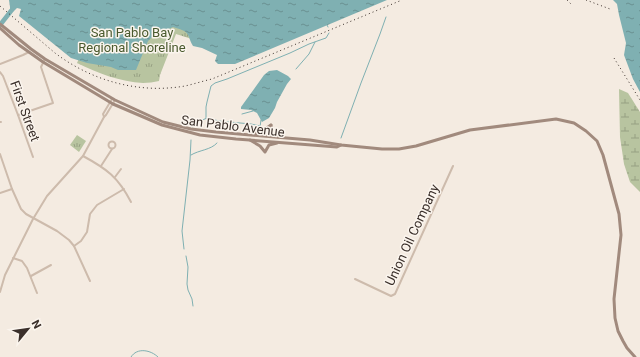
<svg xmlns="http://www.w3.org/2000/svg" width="640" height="357" viewBox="0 0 640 357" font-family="Roboto,sans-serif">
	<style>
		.wetland { fill: url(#wetland-marsh) }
		.park { fill: url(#park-tufts) }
		.water { fill: url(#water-ripples) }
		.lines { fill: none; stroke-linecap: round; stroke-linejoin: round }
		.stream { stroke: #7fb0b2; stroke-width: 1 }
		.river { stroke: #7fb0b2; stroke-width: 4.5 }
		.street { stroke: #cdbbac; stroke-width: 2 }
		.secondary { stroke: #a18a7d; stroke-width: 3 }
		.rail { stroke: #3b302b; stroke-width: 1; stroke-dasharray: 1 3; stroke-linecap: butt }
		.labels { text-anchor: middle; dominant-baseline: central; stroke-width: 3; stroke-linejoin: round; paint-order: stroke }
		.park-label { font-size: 13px; fill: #4a5a2e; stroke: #fbf5ee }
		.street-label { font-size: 13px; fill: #3b302b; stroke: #fbf5ee }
	</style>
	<defs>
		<pattern id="wetland-marsh" width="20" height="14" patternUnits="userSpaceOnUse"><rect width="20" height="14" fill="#b8c4a0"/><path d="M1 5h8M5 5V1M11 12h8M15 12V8" fill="none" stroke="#97a083"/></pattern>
		<pattern id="park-tufts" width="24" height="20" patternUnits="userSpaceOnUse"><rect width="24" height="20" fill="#b8c4a0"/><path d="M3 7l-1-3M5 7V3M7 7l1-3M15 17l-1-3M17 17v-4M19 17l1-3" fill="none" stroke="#97a083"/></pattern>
		<pattern id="water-ripples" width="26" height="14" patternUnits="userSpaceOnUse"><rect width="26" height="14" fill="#7fb0b2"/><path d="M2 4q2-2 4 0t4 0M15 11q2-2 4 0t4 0" fill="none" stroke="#699091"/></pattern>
	</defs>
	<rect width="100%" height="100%" fill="#f4ebe1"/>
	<path class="wetland" d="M619,89L628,93L640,112V192L630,182L624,164L620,137Z"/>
	<g class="park">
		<path d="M105,0H249L220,48L176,34L160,75L159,81C154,82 148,83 143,83C120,82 98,73 77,63Z"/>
		<path d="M77,135L86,141L79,152L70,145Z"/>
	</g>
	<g class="water">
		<path d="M9,0H387L235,64H218L215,61L217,55L202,48L193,46C191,43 190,40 189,37C187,30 179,29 173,27L153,36L148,41L136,70H118L111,67L87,63L71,58L19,16L21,9L17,8L13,12L10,10V7Z"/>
		<path d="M613,0H640V92L633,79L624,55L626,43L619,15L617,4Z"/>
		<path d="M277,70L288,76L291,79L287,84L277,102L275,108L269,118L262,122L257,113L251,110L241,109V107L264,75L269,71Z"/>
	</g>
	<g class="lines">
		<g class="stream">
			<path d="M327,25L328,27"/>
			<path d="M296,69L309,54L315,42"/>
			<path d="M242,114L253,111"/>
			<path d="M206,118V107L207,102L211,86L215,83L227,79L290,53L309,44L323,39L326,38L329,33"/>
			<path d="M193,127L198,122L207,118L219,121L251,124L260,126"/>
			<path d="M260,127L261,120"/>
			<path d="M219,129L220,122"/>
			<path d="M341,138L361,83L380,34L386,17"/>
			<path d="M191,155C199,150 211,150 217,143"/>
			<path d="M184,249L182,231L190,160L191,140"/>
			<path d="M186,256L188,267L187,284L188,290L192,299L193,306"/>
			<path d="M131,357C137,347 151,350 158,357"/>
		</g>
		<path class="river" d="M0,25L11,11"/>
		<g class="street">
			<path d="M0,64L23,55L29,52"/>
			<path d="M0,72L3,76L18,115L33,157"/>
			<path d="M18,115L53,103L41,67L45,59"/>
			<path d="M104,117L103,114L112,99"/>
			<path d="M0,122H1"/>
			<circle cx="112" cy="145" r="3.5"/>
			<path d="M0,154L12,189L21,209L26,214L57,231L69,240L74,246L90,281"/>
			<path d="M83,156C107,169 118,177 131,202"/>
			<path d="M101,166L112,149"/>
			<path d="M115,177L121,169"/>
			<path d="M0,193L12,189"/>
			<path d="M74,246L81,241L87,232L90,214L97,205L124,189"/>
			<path d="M13,258L22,261L27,268L37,293"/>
			<path d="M31,276L51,265"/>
			<path d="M355,279L391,296L395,294L453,166"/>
			<path d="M0,292L5,275L33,219L47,196L83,156L104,117L106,115L115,100"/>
		</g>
		<g class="secondary">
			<path d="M0,24L31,49L45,59L115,100L163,122L191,129L216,132L310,140L341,145L382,149H399L416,146L470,130L556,119L574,123L586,131L597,141L603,155L619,214L621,235L614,299L615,318L618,331L623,341L627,348L635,357"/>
			<path d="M0,28L19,45L43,62L113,104L162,125L200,135L236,139L337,147L341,145"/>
			<path d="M271,125V133L278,137"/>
			<path d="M253,134L261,132L271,125"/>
			<path d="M250,140L260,146L265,152L269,145L277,143"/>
		</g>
		<g class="rail">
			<path d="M567,0L571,4"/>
			<path d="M586,0L610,9"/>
			<path d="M0,6L55,53C92,81 139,94 185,86C194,84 203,81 212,79L402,0"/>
			<path d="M614,58L640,100"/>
		</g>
	</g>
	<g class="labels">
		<g class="park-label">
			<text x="132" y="32">San Pablo Bay<tspan x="132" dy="15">Regional Shoreline</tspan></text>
		</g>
		<g class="street-label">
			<text transform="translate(25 111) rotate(70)">First Street</text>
			<text transform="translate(233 126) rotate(7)">San Pablo Avenue</text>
			<text transform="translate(412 235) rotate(-65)">Union Oil Company</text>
		</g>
	</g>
	<g transform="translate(28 329) rotate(61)" stroke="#fbf5ee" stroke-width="3" paint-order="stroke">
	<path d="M0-3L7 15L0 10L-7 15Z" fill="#3b302b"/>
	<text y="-6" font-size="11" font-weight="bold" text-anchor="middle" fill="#3b302b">N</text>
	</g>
</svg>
